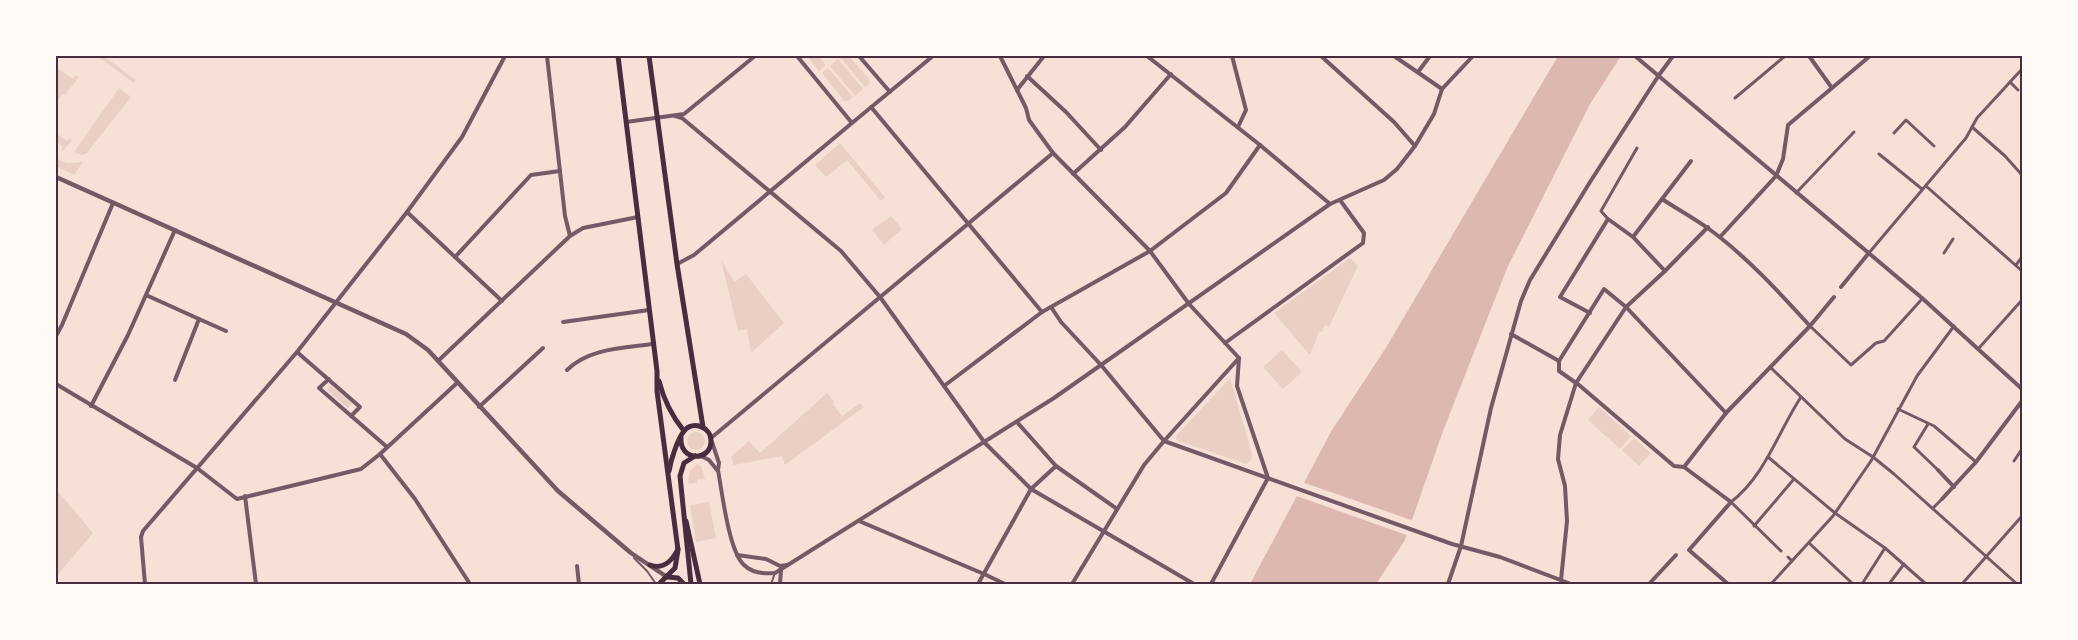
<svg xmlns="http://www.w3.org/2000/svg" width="2078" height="640" viewBox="0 0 2078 640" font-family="Rubik,sans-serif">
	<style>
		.green { fill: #ebcfc5 }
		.water { fill: #dcb8b0 }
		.pier { fill: #f7e1d7 }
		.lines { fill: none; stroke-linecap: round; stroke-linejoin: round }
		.service { stroke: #755966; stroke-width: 2 }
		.pedestrian { stroke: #755966; stroke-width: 3 }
		.minor { stroke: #755966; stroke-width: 4 }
		.tertiary { stroke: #755966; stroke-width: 4.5 }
		.secondary { stroke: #4a2c40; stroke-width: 5 }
		.neatline { fill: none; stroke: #4a2c40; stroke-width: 2 }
	</style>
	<rect width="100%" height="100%" fill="#f7e1d7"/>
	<g class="green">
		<path d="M97,56H103L136,80L134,83Z"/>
		<path d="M807,56H818L826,65L819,71Z"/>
		<path d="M842,56H849L870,80L869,84L865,87L840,57Z"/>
		<path d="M838,59L863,89L855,96L830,66Z"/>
		<path d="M56,67L73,79L76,75L79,77L65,95L63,94L56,103Z"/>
		<path d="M828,68L853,97L848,101H844L822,73Z"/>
		<path d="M119,88L131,97L86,154L81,155L74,152Z"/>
		<path d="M56,128L58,129L56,133L67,141L70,138L72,140L63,151L61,150L63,147L56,141Z"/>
		<path d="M840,143L885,197L881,201L847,160L826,177L815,165Z"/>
		<path d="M56,158L67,163L83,162L74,175L56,166Z"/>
		<path d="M891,216L902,229L884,245L872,230Z"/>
		<path d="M1350,258L1358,266L1329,327L1325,325L1322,332H1319L1310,355L1274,313Z"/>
		<path d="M721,260L734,282L746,274L784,323L751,353L747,329L738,331Z"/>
		<path d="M1282,350L1302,372L1283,389L1263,367Z"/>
		<path d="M1230,378L1252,454L1251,460L1246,464L1176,440L1177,435Z"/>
		<path d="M331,385L352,403L348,408L327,390Z"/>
		<path d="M827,393L835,402L833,404L842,416L860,403L864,407L785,465L782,456L734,465L731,457L749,441L760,453Z"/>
		<path d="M1599,407L1631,436L1620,449L1588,420Z"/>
		<circle cx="696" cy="441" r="9"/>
		<path d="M1634,438L1651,453L1639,466L1622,450Z"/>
		<path d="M697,464L701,466L705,479L697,480V483L688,484L690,471Z"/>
		<path d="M56,489L93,533L56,577Z"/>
		<path d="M709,502L716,538L696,542L690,505Z"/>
	</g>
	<path class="water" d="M1558,56H1621L1590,104L1508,266L1443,431L1405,540L1376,584H1250L1332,430L1387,346Z"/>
	<path class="pier" d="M1302,482L1414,521L1409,536L1294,495Z"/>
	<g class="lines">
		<g class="service">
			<path d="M634,558L647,571L656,584"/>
			<path d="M771,584L775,573"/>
		</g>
		<g class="pedestrian">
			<path d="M2010,82L2018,90"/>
			<path d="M1735,98L1785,56"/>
			<path d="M1972,127L2005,156L2022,175"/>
			<path d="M1894,133L1906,120L1934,146"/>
			<path d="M1879,154L1922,189"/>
			<path d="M1926,186L2022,271"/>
			<path d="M1796,193L1854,132"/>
			<path d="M1608,219L1601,211L1637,148"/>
			<path d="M1944,253L1953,239"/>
			<path d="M1868,254L1966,138L1977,118L2022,69"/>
			<path d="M2016,265L2022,257"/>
			<path d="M1810,326L1851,365L1876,343L1884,341L1922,299"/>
			<path d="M1979,348L2022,300"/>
			<path d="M1770,367L1845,439L1873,457L1894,474L2017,584"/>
			<path d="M1898,409L1934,426L1976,462"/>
			<path d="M1928,424L1914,447L1938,470"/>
			<path d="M1768,457L1835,513L1885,548L1926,584"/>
			<path d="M2014,461L2022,449"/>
			<path d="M1933,508L1942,499"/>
			<path d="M1754,526L1794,479"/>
			<path d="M1809,543L1853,584"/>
			<path d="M1781,551L1731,502C1765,476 1778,432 1801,397"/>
			<path d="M1788,557L1792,561"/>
			<path d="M1771,584L1833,516L1871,461L1917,376L1954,326"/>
			<path d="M1862,584L1885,548"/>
			<path d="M1889,584L1904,564"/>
			<path d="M1962,584L2022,516"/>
		</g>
		<g class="minor">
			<path d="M547,56L565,216L570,236"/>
			<path d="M797,56L852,123L933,56"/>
			<path d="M859,56L890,92"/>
			<path d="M1000,56L1026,108L1029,120L1053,153L1150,251L1189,304L1239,358"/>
			<path d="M1147,56L1260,145L1330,204"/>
			<path d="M1232,56L1246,110L1238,127"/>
			<path d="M1321,56L1394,122L1415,146"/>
			<path d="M1394,56L1442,89"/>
			<path d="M1635,56L1922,298L2022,389"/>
			<path d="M1809,56L1832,88"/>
			<path d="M1418,72L1430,56"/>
			<path d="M1027,76L1066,112L1101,150"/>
			<path d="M1017,90L1044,56"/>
			<path d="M871,107L1042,312"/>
			<path d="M675,116L682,118L841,251L880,297L985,443L1031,489L1194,584"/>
			<path d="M626,122L684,114L755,56"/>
			<path d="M1073,174L1125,127L1171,74"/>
			<path d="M1662,199C1677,209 1694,218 1709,229C1746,256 1779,292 1810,326"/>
			<path d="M407,212L502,301"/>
			<path d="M1633,237L1691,161"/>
			<path d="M1720,237L1776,176L1783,159L1788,125L1870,56"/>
			<path d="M455,257L531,175L560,171"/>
			<path d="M677,264L694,255L852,123"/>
			<path d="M1841,287L1868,254"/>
			<path d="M146,295L199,319L175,380"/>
			<path d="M1051,307L1061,322L1101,365L1164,441L1144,465L1072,584"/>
			<path d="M1590,313L1560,297L1608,219L1633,237L1665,271"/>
			<path d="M199,319L226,331"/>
			<path d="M563,322L649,310"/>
			<path d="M1511,334L1559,361"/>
			<path d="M56,336L62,325L113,203"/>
			<path d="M1225,343L1363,243L1364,233L1340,200"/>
			<path d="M297,352L360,407L351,416"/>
			<path d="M1239,358L1164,441L1452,544L1500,557L1571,584"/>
			<path d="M1239,358L1237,386L1268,478"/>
			<path d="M438,361L570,236L583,228L638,217"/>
			<path d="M567,370C589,348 624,348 653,344"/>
			<path d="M329,379L319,388L387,447"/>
			<path d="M56,384L197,468L237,499L361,469L380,454L457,383"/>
			<path d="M944,386L1042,312L1150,251L1226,193L1260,145"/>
			<path d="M91,406L128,335L175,230"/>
			<path d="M479,407L543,348"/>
			<path d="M1017,422L1056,466L1117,509"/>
			<path d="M711,438L1053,153"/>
			<path d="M712,442L719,463L718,470C722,492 729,552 744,565C752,573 764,574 775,573L1054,398L1330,204L1384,180L1397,169L1415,146L1434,114L1442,89L1473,56"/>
			<path d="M380,454L415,499L470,584"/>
			<path d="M701,456L709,460L717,470"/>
			<path d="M1684,467L1674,466L1579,385L1559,371V361L1604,289L1626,307L1726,413"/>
			<path d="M1684,467L1726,413L1810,326L1834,297"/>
			<path d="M1684,467L1731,502L1689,550L1728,584"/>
			<path d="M1938,470L1954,487"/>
			<path d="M245,496L256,584"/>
			<path d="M1942,499L1976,462L2022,401"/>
			<path d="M859,521L984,574L1005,584"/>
			<path d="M737,555L766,559L780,566L787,565"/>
			<path d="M577,566L579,584"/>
			<path d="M1561,580L1567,521L1565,486L1558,459L1560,435L1576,383L1626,307L1665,271L1708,227"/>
			<path d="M145,584L141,537L143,531L297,352L407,212L462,137L505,56"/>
			<path d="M780,584L781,570"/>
			<path d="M978,584L1031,489L1056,466"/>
			<path d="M1211,584L1268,478"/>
			<path d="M1448,584L1461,546L1491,408L1521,301L1530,280L1590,182L1659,75L1673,56"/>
			<path d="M1649,584L1676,555"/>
		</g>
		<path class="tertiary" d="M56,177L406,334L428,350L558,491L631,553L667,577"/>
		<g class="secondary">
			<path d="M618,56L657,371V391L678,550L675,568L659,584"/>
			<path d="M649,56L677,264L703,427"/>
			<path d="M659,381C664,401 671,415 684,431"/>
			<path d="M669,471C671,460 677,440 684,431C693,420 711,427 711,441C711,462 679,462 681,437"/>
			<path d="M686,521L700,584"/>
			<path d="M650,565C664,570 672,561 678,549"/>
			<path d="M668,577L678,578L684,584"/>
			<path d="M691,584L680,476L684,463L695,456"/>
		</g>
	</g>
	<rect width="2078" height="640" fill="none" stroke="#fffaf5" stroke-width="114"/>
	<rect x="57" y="57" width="1964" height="526" class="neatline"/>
</svg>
